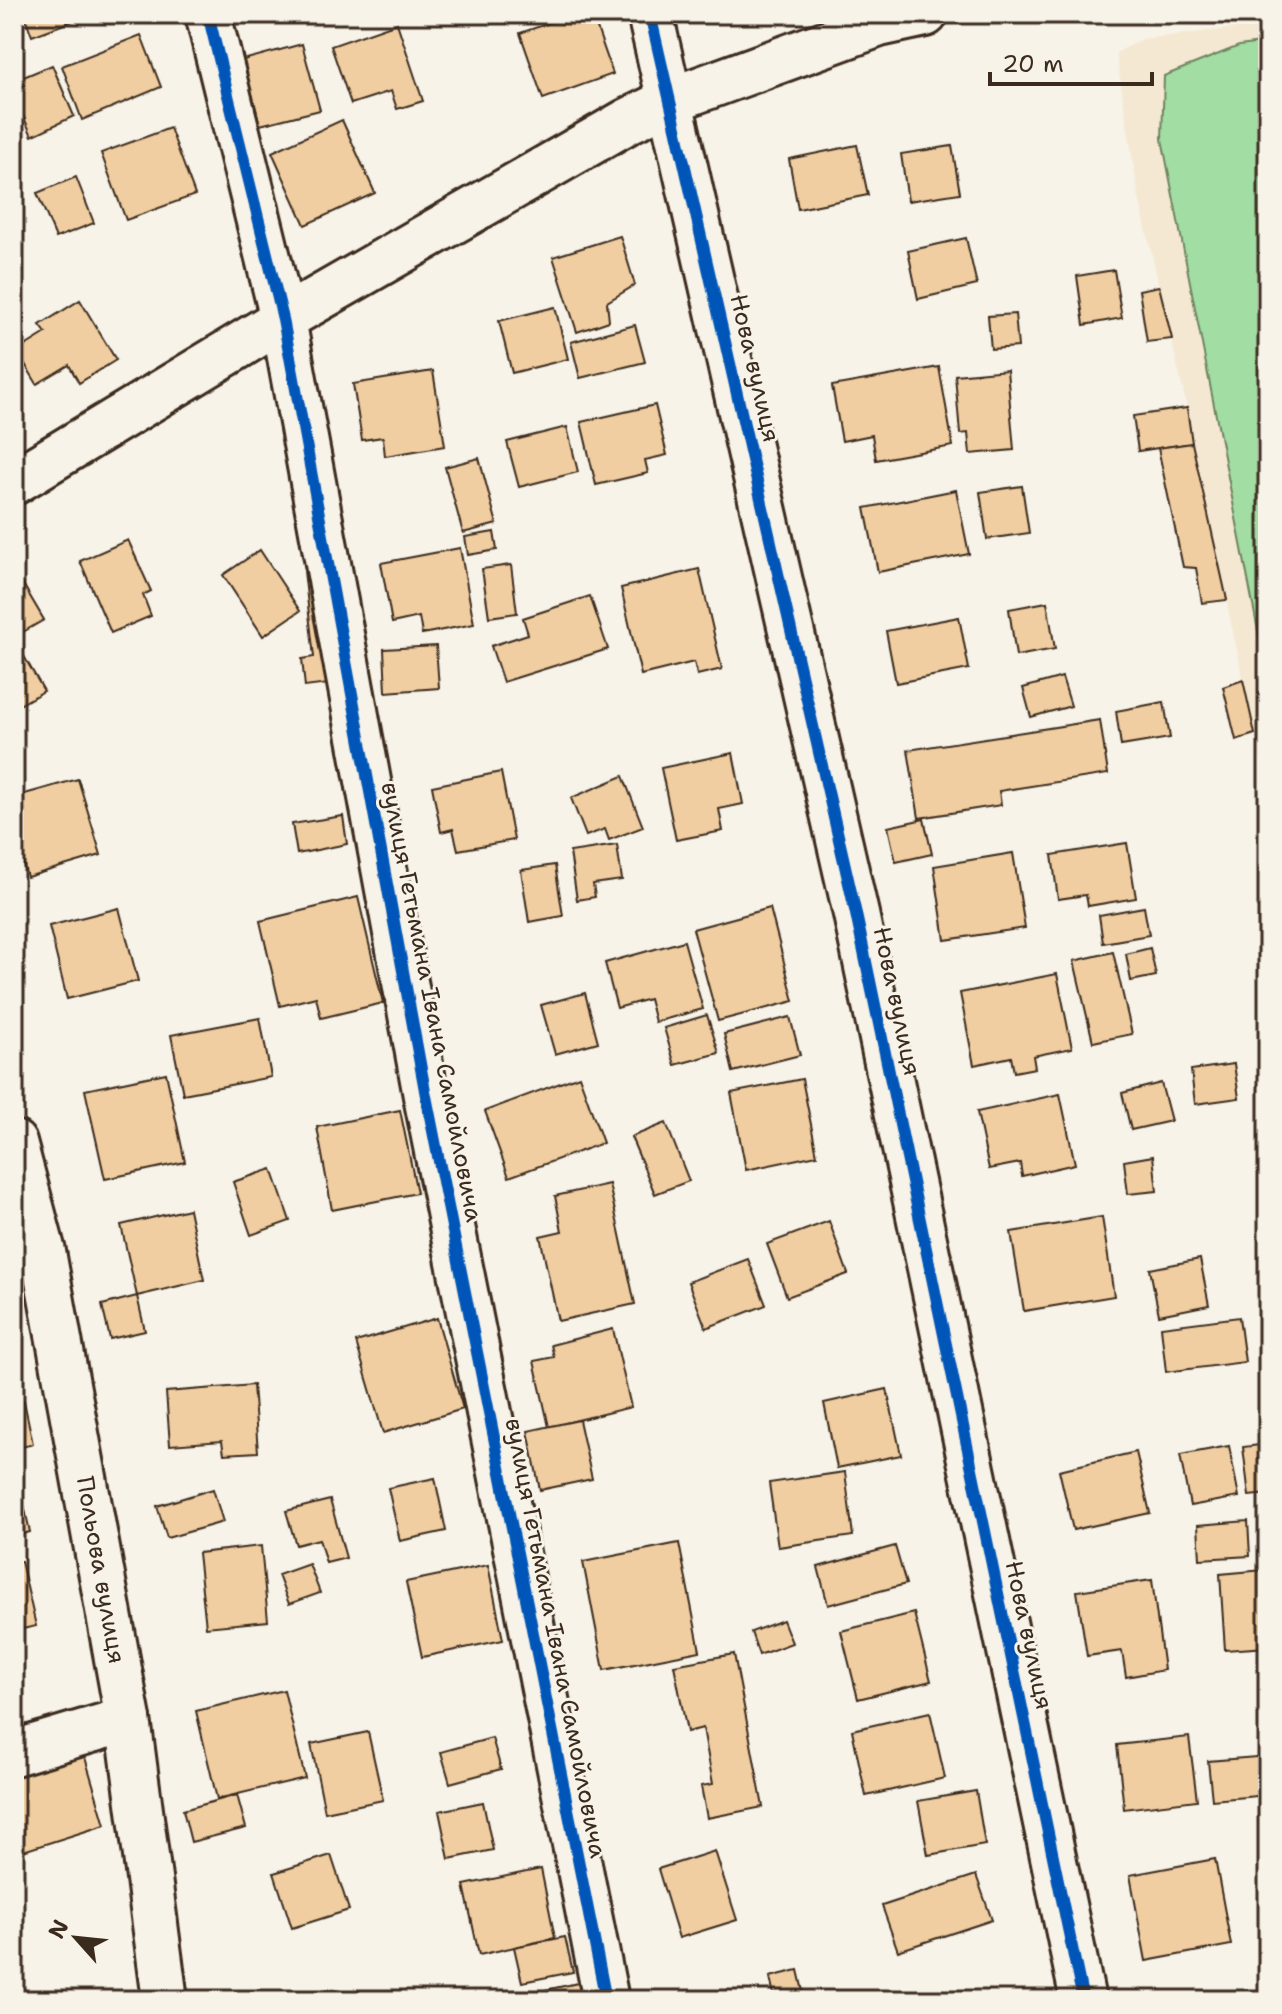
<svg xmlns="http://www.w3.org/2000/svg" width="1282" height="2014" viewBox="0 0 1282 2014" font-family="'Shantell Sans',sans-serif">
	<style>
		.built { fill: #f5e8d3 }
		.green { fill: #a2dda3; stroke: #6e8460; stroke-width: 2 }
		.building { fill: #f0cea1; stroke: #3b2a1e; stroke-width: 2 }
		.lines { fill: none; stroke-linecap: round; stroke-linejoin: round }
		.minor-casing { stroke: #3b2a1e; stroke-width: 50 }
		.tertiary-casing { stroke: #3b2a1e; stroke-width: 50 }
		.minor { stroke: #f7f3e8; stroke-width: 44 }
		.tertiary { stroke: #f7f3e8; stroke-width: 44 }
		.cycleway-casing { stroke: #f7f3e8; stroke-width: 17 }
		.cycleway { stroke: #0057b8; stroke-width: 12 }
		.labels { text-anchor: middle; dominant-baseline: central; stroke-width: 6; stroke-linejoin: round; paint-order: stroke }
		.street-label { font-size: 24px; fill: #3b2a1e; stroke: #f7f3e8 }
	</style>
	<rect width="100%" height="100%" fill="#f7f3e8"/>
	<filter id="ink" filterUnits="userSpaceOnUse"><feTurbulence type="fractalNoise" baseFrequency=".0125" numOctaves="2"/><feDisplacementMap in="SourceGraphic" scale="16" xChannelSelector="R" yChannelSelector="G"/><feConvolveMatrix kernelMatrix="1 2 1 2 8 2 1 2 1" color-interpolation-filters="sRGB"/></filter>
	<g filter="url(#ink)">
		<path class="built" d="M1268,24V794L1192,443L1187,408L1138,194L1116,53L1142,39Z"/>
		<path class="green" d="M1268,42V682L1162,139L1164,76L1239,46Z"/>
		<g class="building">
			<path d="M24,14H79L81,18L32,36Z"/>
			<path d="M575,14H592L613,74L543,99L520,33Z"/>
			<path d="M397,23L423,101L397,109L391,91L351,104L331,46Z"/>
			<path d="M141,35L161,87L82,120L62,66Z"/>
			<path d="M302,44L320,110L260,125L243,60Z"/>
			<path d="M52,65L74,116L32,136L14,95V81Z"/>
			<path d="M342,120L375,193L305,225L272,152Z"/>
			<path d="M170,128L195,195L126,220L101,153Z"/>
			<path d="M857,145L868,195L798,209L789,159Z"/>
			<path d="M952,146L960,193L908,201L901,154Z"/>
			<path d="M76,177L94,223L56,238L37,193Z"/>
			<path d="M14,213L22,230L14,234Z"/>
			<path d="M620,236L635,285L607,302L609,321L577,332L553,257Z"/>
			<path d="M966,238L977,285L918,299L908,251Z"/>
			<path d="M1114,270L1122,318L1084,325L1077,276Z"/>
			<path d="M1159,286L1172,339L1147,342L1139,290Z"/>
			<path d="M80,300L116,360L79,383L69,365L37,384L17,351L46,333L40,325Z"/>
			<path d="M555,307L568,359L512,373L499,321Z"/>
			<path d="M1015,314L1018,347L991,349L988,316Z"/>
			<path d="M635,325L645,362L580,378L571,342Z"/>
			<path d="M939,367L953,446L876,460L872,435L842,441L832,386Z"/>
			<path d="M1007,370L1014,450L970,454L968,433L960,434L955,375Z"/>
			<path d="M433,371L445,446L385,456L383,437L362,440L353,384Z"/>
			<path d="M655,405L667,455L645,460L648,473L596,485L581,422Z"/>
			<path d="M1187,408L1192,443L1138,451L1133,416Z"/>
			<path d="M567,427L578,472L519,487L507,442Z"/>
			<path d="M1192,443L1227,600L1202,603L1196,568L1183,567L1158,448Z"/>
			<path d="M479,458L497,524L463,533L445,467Z"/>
			<path d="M1022,486L1029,533L987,539L980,492Z"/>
			<path d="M956,490L969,554L878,572L865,508Z"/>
			<path d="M494,532L497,550L468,555L465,537Z"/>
			<path d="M128,540L151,591L143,595L151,616L111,633L80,561Z"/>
			<path d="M460,548L474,624L422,634L419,617L392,623L381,563Z"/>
			<path d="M260,550L300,611L263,636L223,575Z"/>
			<path d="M511,565L517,613L489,617L482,569Z"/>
			<path d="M14,569L44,620L14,637Z"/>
			<path d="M316,569L329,684L305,687L302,659L314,657L304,571Z"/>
			<path d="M699,569L722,669L697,675L694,662L641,675L621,588Z"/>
			<path d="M590,596L608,649L503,682L491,646L528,634L523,618Z"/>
			<path d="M1047,602L1055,649L1016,656L1009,609Z"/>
			<path d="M959,617L969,669L896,683L886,631Z"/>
			<path d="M14,639L44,691L14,708Z"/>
			<path d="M436,646L439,688L386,692L384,649Z"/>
			<path d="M1062,677L1071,706L1031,717L1023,688Z"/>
			<path d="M1243,680L1255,734L1236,740L1223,687Z"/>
			<path d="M1164,702L1170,738L1121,746L1116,711Z"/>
			<path d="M1100,720L1108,774L999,791L1001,805L919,818L908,750Z"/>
			<path d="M733,753L743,804L719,809L723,831L676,840L661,768Z"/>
			<path d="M501,772L514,840L458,850L453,829L441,832L432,786Z"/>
			<path d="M623,776L643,827L609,840L605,829L586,836L571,798Z"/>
			<path d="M78,779L101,855L27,877L14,831V797Z"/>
			<path d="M343,816L347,844L297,854L292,824Z"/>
			<path d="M924,819L932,854L896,862L888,827Z"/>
			<path d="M1127,843L1136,898L1088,906L1086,895L1058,899L1052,855Z"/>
			<path d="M617,845L622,880L593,884L595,897L577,900L570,852Z"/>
			<path d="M1013,853L1025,928L945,940L934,866Z"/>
			<path d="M555,865L563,916L529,922L521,870Z"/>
			<path d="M358,897L383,1003L321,1018L316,997L280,1006L260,921Z"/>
			<path d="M1144,907L1149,935L1103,943L1099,915Z"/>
			<path d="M119,908L138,981L67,999L49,926Z"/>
			<path d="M770,908L794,1001L718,1021L693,929Z"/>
			<path d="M684,941L703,1009L655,1022L649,999L617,1008L605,963Z"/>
			<path d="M1150,948L1156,976L1131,981L1126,954Z"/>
			<path d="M1113,952L1132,1034L1093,1042L1074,961Z"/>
			<path d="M1057,974L1072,1048L1033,1056L1035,1068L1014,1072L1011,1057L974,1065L960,993Z"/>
			<path d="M585,993L598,1042L555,1054L541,1005Z"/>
			<path d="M707,1015L719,1053L675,1065L664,1028Z"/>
			<path d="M790,1017L800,1055L733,1072L724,1034Z"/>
			<path d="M260,1018L271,1077L183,1094L171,1035Z"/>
			<path d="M1234,1064L1239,1098L1195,1104L1191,1070Z"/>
			<path d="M166,1073L185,1162L105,1179L85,1090Z"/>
			<path d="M579,1076L603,1143L509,1177L485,1111Z"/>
			<path d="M802,1079L817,1155L746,1170L731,1093Z"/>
			<path d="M1161,1083L1171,1121L1131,1130L1122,1093Z"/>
			<path d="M1060,1094L1075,1164L1022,1176L1020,1163L989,1169L977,1112Z"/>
			<path d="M400,1110L417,1193L332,1210L317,1127Z"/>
			<path d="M666,1123L689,1181L655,1194L631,1137Z"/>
			<path d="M1153,1156L1157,1191L1128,1194L1124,1161Z"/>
			<path d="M272,1169L290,1221L251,1235L233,1182Z"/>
			<path d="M609,1184L635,1304L558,1321L540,1236L562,1231L555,1196Z"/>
			<path d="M189,1209L204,1280L137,1296L121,1225Z"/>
			<path d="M1102,1217L1114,1296L1024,1311L1011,1232Z"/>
			<path d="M829,1221L848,1274L787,1297L767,1244Z"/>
			<path d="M748,1259L766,1305L706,1328L688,1282Z"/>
			<path d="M1200,1259L1209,1305L1159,1315L1150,1269Z"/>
			<path d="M137,1296L145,1331L110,1339L102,1305Z"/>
			<path d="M1239,1317L1245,1362L1166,1372L1161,1327Z"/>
			<path d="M437,1318L463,1409L383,1433L356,1342Z"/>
			<path d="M613,1329L631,1407L549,1427L534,1361L554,1357L551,1345Z"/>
			<path d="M253,1385L258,1452L224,1454L222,1441L170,1445L166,1392Z"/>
			<path d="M887,1389L901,1455L837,1468L824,1403Z"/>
			<path d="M24,1401L33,1444L14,1449V1403Z"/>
			<path d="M579,1420L592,1479L540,1490L528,1431Z"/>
			<path d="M1268,1444V1494L1249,1496L1243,1447Z"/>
			<path d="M1229,1446L1239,1497L1190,1506L1180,1455Z"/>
			<path d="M1136,1452L1150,1513L1073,1530L1059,1470Z"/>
			<path d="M845,1472L853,1536L778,1547L769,1483Z"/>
			<path d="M435,1478L446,1531L400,1541L388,1488Z"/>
			<path d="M20,1487L30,1532L14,1536V1488Z"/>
			<path d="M213,1489L223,1522L167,1538L157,1506Z"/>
			<path d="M330,1500L346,1558L326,1563L319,1539L296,1545L286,1511Z"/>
			<path d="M1248,1521L1250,1556L1200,1559L1198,1525Z"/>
			<path d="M679,1543L700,1651L604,1670L583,1562Z"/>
			<path d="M261,1546L268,1621L206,1627L198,1553Z"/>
			<path d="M895,1546L906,1584L828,1605L818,1567Z"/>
			<path d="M21,1561L36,1626L14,1631V1563Z"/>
			<path d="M309,1564L320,1593L289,1604L278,1575Z"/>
			<path d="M488,1565L503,1640L422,1657L406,1582Z"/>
			<path d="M1264,1570L1268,1647L1225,1650L1220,1574Z"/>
			<path d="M1152,1580L1164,1670L1126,1677L1122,1651L1087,1656L1077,1591Z"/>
			<path d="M914,1613L931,1681L858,1699L841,1631Z"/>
			<path d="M783,1620L792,1643L759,1655L751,1632Z"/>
			<path d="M734,1654L763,1807L707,1818L701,1786L713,1784L703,1728L687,1732L674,1665Z"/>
			<path d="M284,1690L305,1778L217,1799L196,1711Z"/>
			<path d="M930,1712L945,1778L866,1796L852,1730Z"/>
			<path d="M368,1732L383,1800L325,1812L311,1744Z"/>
			<path d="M1189,1737L1197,1800L1124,1809L1117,1745Z"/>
			<path d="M492,1738L501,1769L450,1783L441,1752Z"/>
			<path d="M84,1754L105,1825L14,1854V1775Z"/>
			<path d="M1268,1756V1795L1212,1800L1208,1761Z"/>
			<path d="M976,1791L985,1845L928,1855L918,1801Z"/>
			<path d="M237,1795L246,1828L191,1842L183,1810Z"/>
			<path d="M483,1802L493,1850L449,1859L439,1811Z"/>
			<path d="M715,1851L737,1920L679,1938L658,1869Z"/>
			<path d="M331,1855L349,1910L292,1928L274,1873Z"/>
			<path d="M1215,1859L1231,1945L1146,1961L1130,1875Z"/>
			<path d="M541,1869L555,1938L479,1955L464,1885Z"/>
			<path d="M976,1875L992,1920L898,1951L882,1906Z"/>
			<path d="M565,1937L573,1972L522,1982L514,1947Z"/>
			<path d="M798,1970L805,2000H775L770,1977Z"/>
			<path d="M578,1983L582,2000H518L517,1996Z"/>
		</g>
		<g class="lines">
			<defs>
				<g id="minor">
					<path d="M208,14L283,319L426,1096L606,2000"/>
					<path d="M650,14L856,914L1083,2000"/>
					<path d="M14,482L283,319L628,121L671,100L879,24L925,14"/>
					<path d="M14,1753L128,1719"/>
				</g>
				<path id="tertiary" d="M14,1143L43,1252L128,1719L165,2000"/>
			</defs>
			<use href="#minor" class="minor-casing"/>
			<use href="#tertiary" class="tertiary-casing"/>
			<use href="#minor" class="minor"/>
			<use href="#tertiary" class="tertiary"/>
			<defs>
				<g id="cycleway">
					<path d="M208,14L283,319L426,1096L606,2000"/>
					<path d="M650,14L856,914L1083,2000"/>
				</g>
			</defs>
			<use href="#cycleway" class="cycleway-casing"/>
			<use href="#cycleway" class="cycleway"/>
		</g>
	</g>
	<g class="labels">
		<g class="street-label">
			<text transform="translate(755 368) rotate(77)">Нова вулиця</text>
			<text transform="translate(897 1001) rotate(78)">Нова вулиця</text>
			<text transform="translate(432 1002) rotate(79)">вулиця Гетьмана Івана Самойловича</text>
			<text transform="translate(101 1570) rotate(80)">Польова вулиця</text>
			<text transform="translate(1029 1635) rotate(78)">Нова вулиця</text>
			<text transform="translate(556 1638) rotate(79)">вулиця Гетьмана Івана Самойловича</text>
		</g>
	</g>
	<rect width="1282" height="2014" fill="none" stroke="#f7f3e8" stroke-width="48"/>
	<rect x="24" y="24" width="1234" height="1966" fill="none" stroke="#3b2a1e" stroke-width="3" filter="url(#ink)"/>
	<g transform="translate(76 1938) rotate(297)" stroke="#f7f3e8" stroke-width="6" paint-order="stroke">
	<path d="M0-6L14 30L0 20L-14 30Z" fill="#3b2a1e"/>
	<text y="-12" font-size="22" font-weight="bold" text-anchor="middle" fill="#3b2a1e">N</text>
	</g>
	<path d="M990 72v12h162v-12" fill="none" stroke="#3b2a1e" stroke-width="4"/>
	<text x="1002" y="72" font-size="24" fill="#3b2a1e" stroke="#f7f3e8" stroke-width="6" paint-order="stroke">20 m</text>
</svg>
